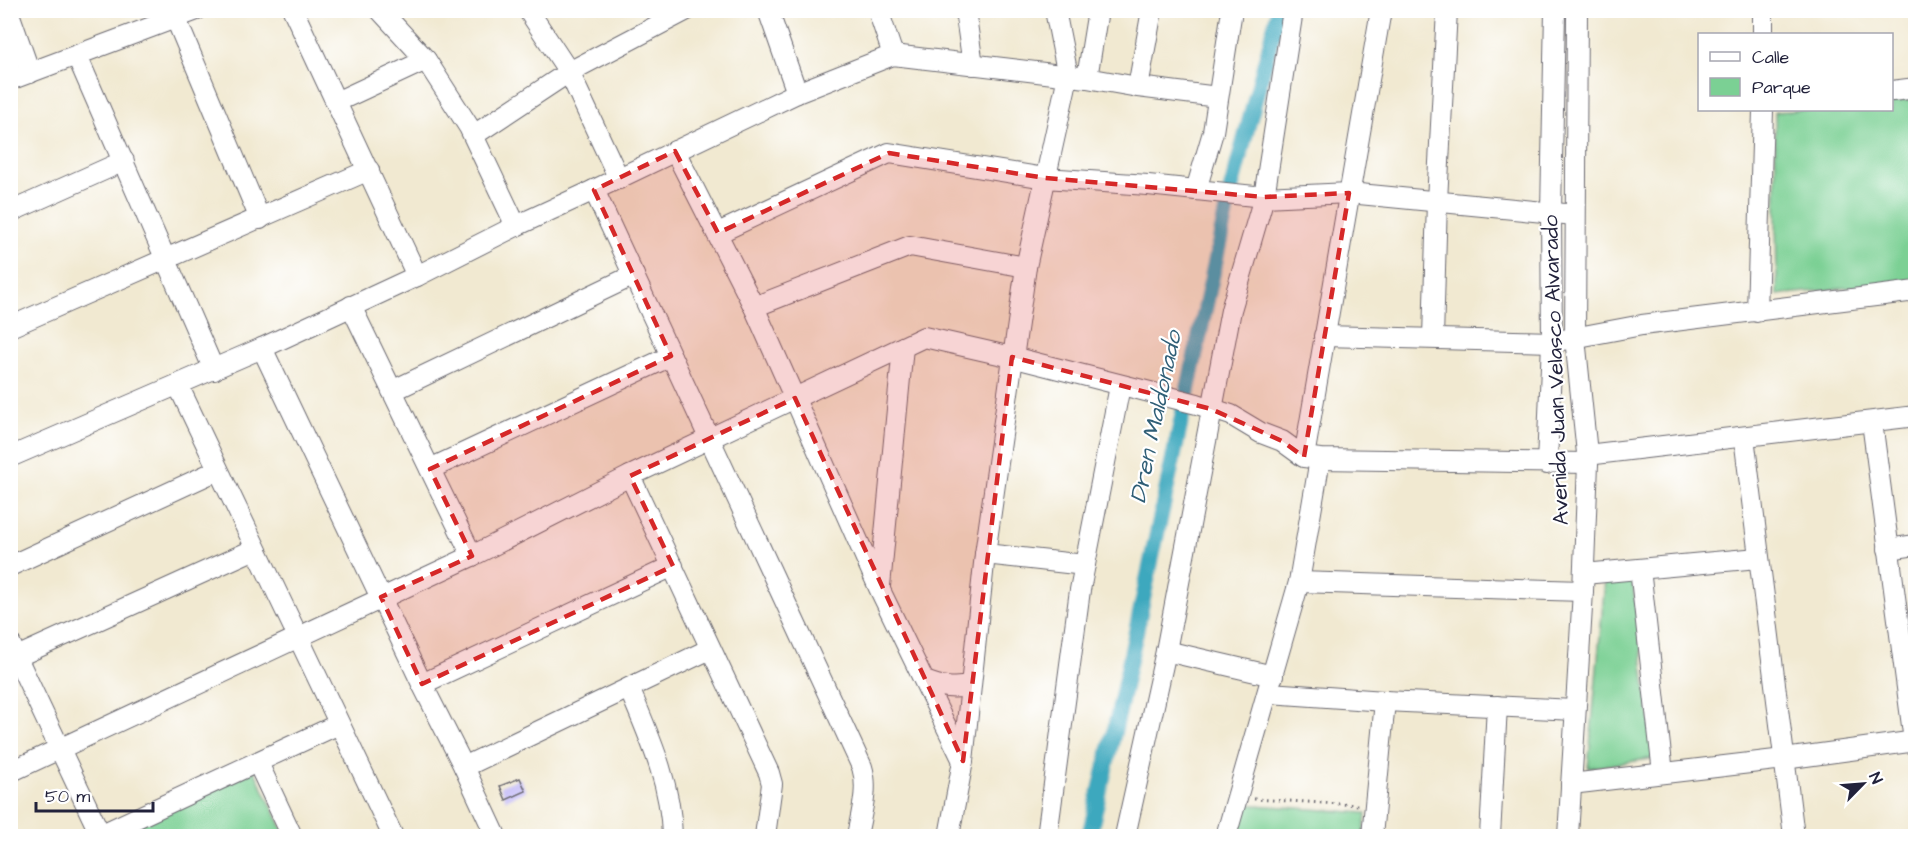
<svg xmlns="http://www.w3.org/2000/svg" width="1926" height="847" viewBox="0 0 1926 847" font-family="'Architects Daughter',sans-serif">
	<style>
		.green { fill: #7bd094; stroke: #4e7968; stroke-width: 1.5 }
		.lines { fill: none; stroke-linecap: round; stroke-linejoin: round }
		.canal { stroke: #3ea8be; stroke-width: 16 }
		.building { fill: #c1b8f7 }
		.minor-casing { stroke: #6a6870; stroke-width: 22 }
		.path { stroke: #6a6870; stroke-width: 3; stroke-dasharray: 1.5 4.5; stroke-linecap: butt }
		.minor { stroke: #fff; stroke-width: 20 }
		.marked { fill: #d62828; fill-opacity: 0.2; stroke: #d62828; stroke-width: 4.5; stroke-dasharray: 12 8; stroke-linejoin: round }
		.labels { text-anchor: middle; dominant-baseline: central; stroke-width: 4.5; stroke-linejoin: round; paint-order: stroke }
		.street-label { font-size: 22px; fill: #22223b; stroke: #fff }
		.water-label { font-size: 24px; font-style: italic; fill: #2f5e76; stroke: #fff }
	</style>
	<rect width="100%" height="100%" fill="#fff"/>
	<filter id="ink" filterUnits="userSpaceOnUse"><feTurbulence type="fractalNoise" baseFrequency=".0167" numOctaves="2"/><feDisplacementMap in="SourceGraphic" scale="12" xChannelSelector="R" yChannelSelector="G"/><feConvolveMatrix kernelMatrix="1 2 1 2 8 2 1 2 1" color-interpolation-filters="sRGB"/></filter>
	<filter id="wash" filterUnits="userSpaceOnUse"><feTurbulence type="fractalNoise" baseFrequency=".008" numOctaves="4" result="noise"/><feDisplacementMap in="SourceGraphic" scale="24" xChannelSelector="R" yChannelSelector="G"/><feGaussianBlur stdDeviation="1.35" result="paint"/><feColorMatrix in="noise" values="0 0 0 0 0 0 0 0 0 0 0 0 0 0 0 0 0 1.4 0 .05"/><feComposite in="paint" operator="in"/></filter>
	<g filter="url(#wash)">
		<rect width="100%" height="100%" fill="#f1e9d1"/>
		<g class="green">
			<path d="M1915,99V281L1777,295L1775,112L1801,110H1892V101Z"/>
			<path d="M1632,578L1655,758L1588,768L1605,580Z"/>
			<path d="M254,770L286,836H114Z"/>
			<path d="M1241,804L1366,813L1364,836H1233Z"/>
		</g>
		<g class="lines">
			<path class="canal" d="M1089,836L1119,711L1230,193L1279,10"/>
		</g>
		<g id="blocks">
			<path class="building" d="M520,778L526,791L506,800L500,786Z"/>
		</g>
	</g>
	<g filter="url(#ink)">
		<use href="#blocks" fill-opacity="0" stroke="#6a6870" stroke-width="1.5"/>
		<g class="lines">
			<defs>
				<g id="minor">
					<path d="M293,10L417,276"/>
					<path d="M380,10L426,60L469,127L516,226"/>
					<path d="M528,10L569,72L619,179"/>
					<path d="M768,10L797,93"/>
					<path d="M878,10L893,55"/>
					<path d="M965,10L973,65"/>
					<path d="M10,16L30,73"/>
					<path d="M176,19L260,219"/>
					<path d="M1763,34V10"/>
					<path d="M77,56L214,370"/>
					<path d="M1087,78L1098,10"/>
					<path d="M10,80L197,10"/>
					<path d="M1138,87L1152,10"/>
					<path d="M1892,91L1916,88"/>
					<path d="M336,102L426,60"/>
					<path d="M474,135L569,72L687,10"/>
					<path d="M675,151L754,307L879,588L963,761"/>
					<path d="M594,190L862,767C869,789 861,814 857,836"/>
					<path d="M1196,190L1213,132L1232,10"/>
					<path d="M10,212L124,161"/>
					<path d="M718,233L889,153L1045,178L1148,185L1264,197L1349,193L1575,215"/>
					<path d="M351,306L472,556"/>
					<path d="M754,307L910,246L1026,267"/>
					<path d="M1757,312L1763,110"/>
					<path d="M10,327L369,170"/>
					<path d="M1324,336L1552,342L1642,325L1916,291"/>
					<path d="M1433,338L1437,201L1447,10"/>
					<path d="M262,348L422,684L464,767L496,836"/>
					<path d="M178,385L393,836"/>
					<path d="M392,391L634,275"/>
					<path d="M1872,422L1914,741"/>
					<path d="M1744,437L1794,836"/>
					<path d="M1587,455L1916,416"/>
					<path d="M10,457L262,348L417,276L516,226L594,190L797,93L893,55L1087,78L1138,87L1218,97"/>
					<path d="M1304,457L1381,10"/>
					<path d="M1547,464L1552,342L1551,212L1555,10"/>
					<path d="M430,469L671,356"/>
					<path d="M630,476L769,773L772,784L765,836"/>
					<path d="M1888,549L1916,545"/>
					<path d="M985,554L1085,565"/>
					<path d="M10,566L218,470"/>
					<path d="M1640,569L1663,773"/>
					<path d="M1584,574L1758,558"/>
					<path d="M1299,582L1583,591"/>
					<path d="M880,586L903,347"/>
					<path d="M10,643L101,836"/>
					<path d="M1166,651L1273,676"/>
					<path d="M10,660L255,549"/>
					<path d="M925,681C941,687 954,690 971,685"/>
					<path d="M422,684L673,566"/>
					<path d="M629,688C649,736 671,783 672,836"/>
					<path d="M1269,693L1385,701L1575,710"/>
					<path d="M258,763L292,836"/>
					<path d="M464,767L710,649"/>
					<path d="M10,772L472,556L630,476L924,337L1012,357L1197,404L1231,415L1261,433L1282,441L1304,457L1320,459L1588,463"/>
					<path d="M1571,784L1784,759L1916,741"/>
					<path d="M100,835L339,724"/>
					<path d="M949,836L963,761L985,554L1026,267L1068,76L1055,10"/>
					<path d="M1047,836L1080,590L1120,386"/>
					<path d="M1125,836L1166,651L1231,310L1264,197L1293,10"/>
					<path d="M1226,836L1299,582L1320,459"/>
					<path d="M1372,836L1385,701"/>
					<path d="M1490,836L1497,706"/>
					<path d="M1568,836L1583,591L1588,463L1575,338L1577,10"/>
				</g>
			</defs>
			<use href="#minor" class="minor-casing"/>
			<path class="path" d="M1254,799L1358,805"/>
			<use href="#minor" class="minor"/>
		</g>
	</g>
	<path class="marked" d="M675,151L718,233L889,153L1045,178L1264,197L1349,193L1304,457L1282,441L1211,409L1012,357L963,761L795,398L630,476L673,566L422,684L381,597L472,556L430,469L671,356L594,190Z"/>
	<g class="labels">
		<g class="street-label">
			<text transform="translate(1556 370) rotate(-92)">Avenida Juan Velasco Alvarado</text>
		</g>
		<g class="water-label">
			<text transform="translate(1156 417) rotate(-78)">Dren Maldonado</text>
		</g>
	</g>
	<rect width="1926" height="847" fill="none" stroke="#fff" stroke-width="36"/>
	<rect x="1698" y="33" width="195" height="78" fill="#ffffff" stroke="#a7a7b1" stroke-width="1.5"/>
	<rect x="1710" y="52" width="30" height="9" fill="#ffffff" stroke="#a7a7b1" stroke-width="1.5"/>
	<text x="1752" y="63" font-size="18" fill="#22223b">Calle</text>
	<rect x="1710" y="78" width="30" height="18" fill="#7bd094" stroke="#a7a7b1" stroke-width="1.5"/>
	<text x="1752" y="93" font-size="18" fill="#22223b">Parque</text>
	<g transform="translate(1863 784) rotate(65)" stroke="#ffffff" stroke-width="4.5" paint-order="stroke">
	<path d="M0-4.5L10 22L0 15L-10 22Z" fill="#22223b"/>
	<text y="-9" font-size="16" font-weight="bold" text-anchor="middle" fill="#22223b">N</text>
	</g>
	<path d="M36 802v9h117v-9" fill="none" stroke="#22223b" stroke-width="3"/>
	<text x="45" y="802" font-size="18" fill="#22223b" stroke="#ffffff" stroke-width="4.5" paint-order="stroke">50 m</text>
</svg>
